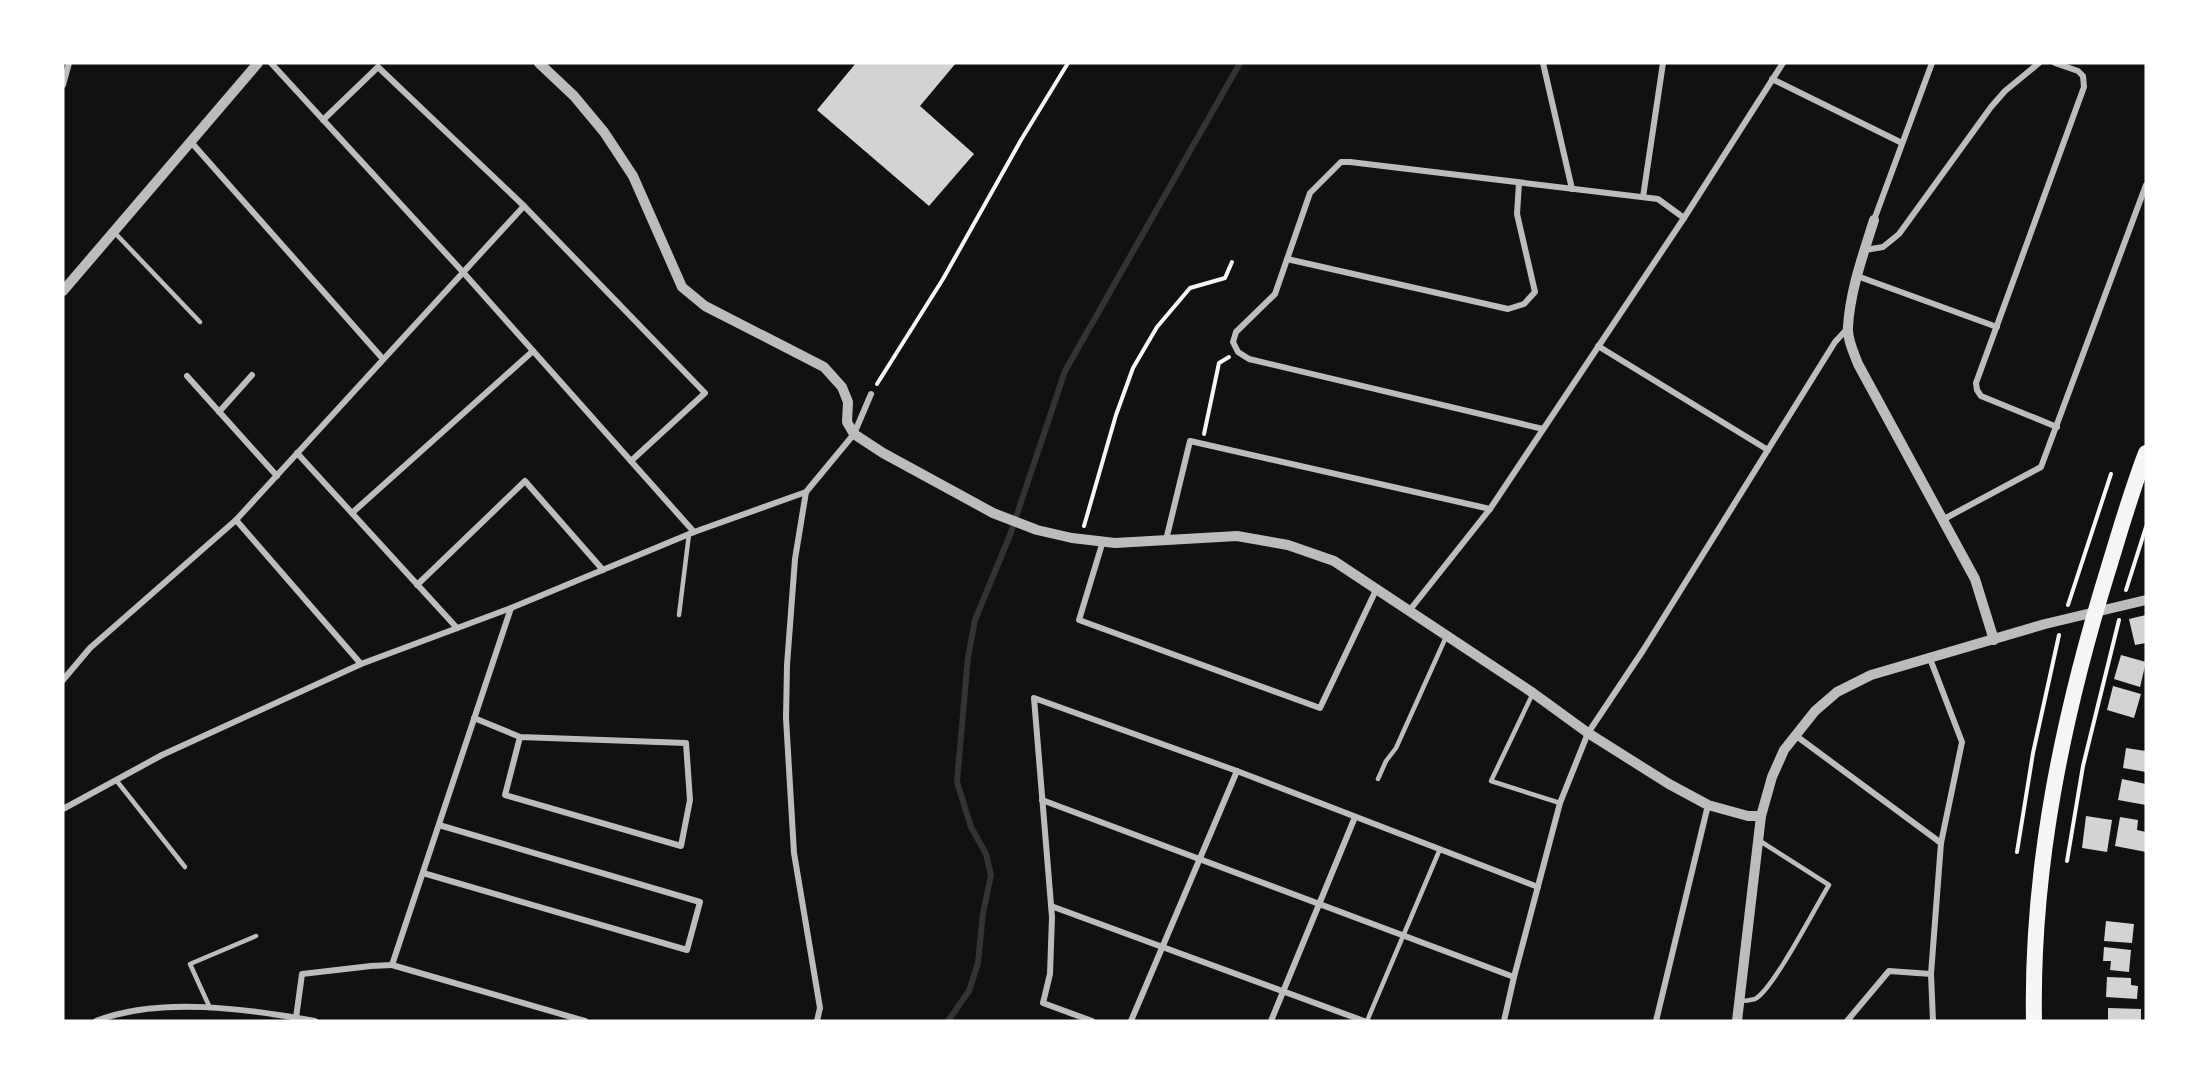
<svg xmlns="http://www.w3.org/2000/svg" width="2209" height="1084" viewBox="0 0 2209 1084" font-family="'PT Serif',serif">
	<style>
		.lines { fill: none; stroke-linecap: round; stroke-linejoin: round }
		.stream { stroke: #333; stroke-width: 6 }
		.building { fill: #d3d3d3 }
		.path { stroke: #f5f5f5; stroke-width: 4 }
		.service { stroke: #bcbcbc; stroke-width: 4.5 }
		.minor { stroke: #bcbcbc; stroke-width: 6 }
		.tertiary { stroke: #bcbcbc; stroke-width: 10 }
		.trunk { stroke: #f5f5f5; stroke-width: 16 }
	</style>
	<rect width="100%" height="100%" fill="#111"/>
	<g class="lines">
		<path class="stream" d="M948,1021L969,991L978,963L983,913L991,875L986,854L971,827L957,782L968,657L975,620L1010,535L1065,371L1240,63"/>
	</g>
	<g class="building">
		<path d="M856,63H956L920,106L974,154L929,206L817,110Z"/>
		<path d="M2146,615V643L2135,645L2129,619Z"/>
		<path d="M2121,655L2146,662L2140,687L2114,679Z"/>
		<path d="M2113,686L2141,694L2134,718L2107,710Z"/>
		<path d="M2126,748L2146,751V772L2123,768Z"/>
		<path d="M2122,779L2146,784V805L2118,800Z"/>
		<path d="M2086,816L2112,820L2107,852L2082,848Z"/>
		<path d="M2120,817L2138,820L2137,830L2146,832V852L2115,846Z"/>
		<path d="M2106,921L2134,924L2132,943L2104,941Z"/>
		<path d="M2104,947L2131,950L2129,972L2110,970L2111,961H2103Z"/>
		<path d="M2107,977L2131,978V985L2138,986L2137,999L2106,997Z"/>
		<path d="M2108,1008L2141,1009V1021H2108Z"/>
	</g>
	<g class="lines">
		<g class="path">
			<path d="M877,384L943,279L1021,140L1068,63"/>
			<path d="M1204,434L1219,363L1229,357"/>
			<path d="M1084,526L1116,415L1133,368L1157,327L1190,288L1225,278L1232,262"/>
			<path d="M2126,590L2146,527"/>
			<path d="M2068,605L2111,474"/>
			<path d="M2017,852L2033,753L2059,635"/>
			<path d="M2067,861L2083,766L2119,620"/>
		</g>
		<g class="service">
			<path d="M114,232L200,322"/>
			<path d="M679,615L689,534"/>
			<path d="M1533,693L1491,781L1560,803"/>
			<path d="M1378,779L1386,761L1396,748L1446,637"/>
			<path d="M116,780L185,867"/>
			<path d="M1741,1001C1745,1001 1751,1000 1755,999C1773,990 1816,906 1829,885L1760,841"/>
			<path d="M210,1008L190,964L256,936"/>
			<path d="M1367,1021L1440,849"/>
		</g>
		<g class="minor">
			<path d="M271,63L462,271L694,532"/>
			<path d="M1543,63L1572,189"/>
			<path d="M2055,63L2078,71L2083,76L2084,87L1976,383L1977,390L1981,396L2057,427"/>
			<path d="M1772,79L1902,143"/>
			<path d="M63,85L69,63"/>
			<path d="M323,120L378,67L524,206L705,393L631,461"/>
			<path d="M191,142L383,359"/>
			<path d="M1643,197L1663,63"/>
			<path d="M1874,220L1932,63"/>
			<path d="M1865,250L1883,247L1899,234L1991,107L2005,91L2039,63"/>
			<path d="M1287,259L1508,309L1524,304L1535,292L1517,214L1519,183"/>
			<path d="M1857,276L1997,327"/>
			<path d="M1598,346L1768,450"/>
			<path d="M187,376L277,476"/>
			<path d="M219,412L252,375"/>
			<path d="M1543,429L1249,359L1238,352L1233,342L1236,332L1275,294L1310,193L1341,162H1350L1658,199L1684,218"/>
			<path d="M297,453L457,628"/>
			<path d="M806,492L795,559L787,665L786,718L794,853L820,1008L817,1021"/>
			<path d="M352,513L533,351"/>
			<path d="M1944,519L2041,467L2146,185"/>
			<path d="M236,520L361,664"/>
			<path d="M1166,540L1190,441L1490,509"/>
			<path d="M1103,541L1079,620L1320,708L1376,590"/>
			<path d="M417,585L525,481L603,570"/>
			<path d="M511,608L392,965L585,1021"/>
			<path d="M1409,611L1490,509L1684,218L1783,63"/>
			<path d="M1929,656L1962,742L1941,843L1931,974L1933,1021"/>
			<path d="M63,680L90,648L236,520L524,206"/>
			<path d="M474,718L520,737L686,743L690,800L681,846L505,795L520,737"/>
			<path d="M1795,735L1941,843"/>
			<path d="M1042,800L1514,977"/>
			<path d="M63,809L162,755L361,664L511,608L694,532L806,492L854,434L871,394"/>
			<path d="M423,873L687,950L700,902L439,825"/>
			<path d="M1051,906L1364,1021"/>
			<path d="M296,1018L302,974L371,966L392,965"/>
			<path d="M96,1021C160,996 248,1009 315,1021"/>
			<path d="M1092,1021L1043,1003L1050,974L1052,917L1034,698L1237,771L1538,887"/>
			<path d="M1131,1021L1237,771"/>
			<path d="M1271,1021L1355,817"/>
			<path d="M1504,1021L1514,977L1560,803L1588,733L1644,649L1835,342L1847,329"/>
			<path d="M1656,1021L1708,805"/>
			<path d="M1847,1021L1889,971L1931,974"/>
		</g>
		<g class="tertiary">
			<path d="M539,63L574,96L604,132L633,176L682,287L705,306L824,367L842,387L848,402L847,422L854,434L883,453L993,513L1037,530L1072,538L1115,543L1237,536L1288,545L1334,561L1533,693L1588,733L1669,784L1708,805L1748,816H1761"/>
			<path d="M1874,220C1863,255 1850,291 1848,327C1847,339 1854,353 1858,364L1975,579L1994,640"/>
			<path d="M63,291L258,63"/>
			<path d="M1737,1021L1761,816L1772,777L1784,750L1815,711L1837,692L1871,675L2045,624L2146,600"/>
		</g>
		<path class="trunk" d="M2034,1021C2031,868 2063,716 2108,570C2120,531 2131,492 2146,453"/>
	</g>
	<rect width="2209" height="1084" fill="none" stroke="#ffffff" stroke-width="129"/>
</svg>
